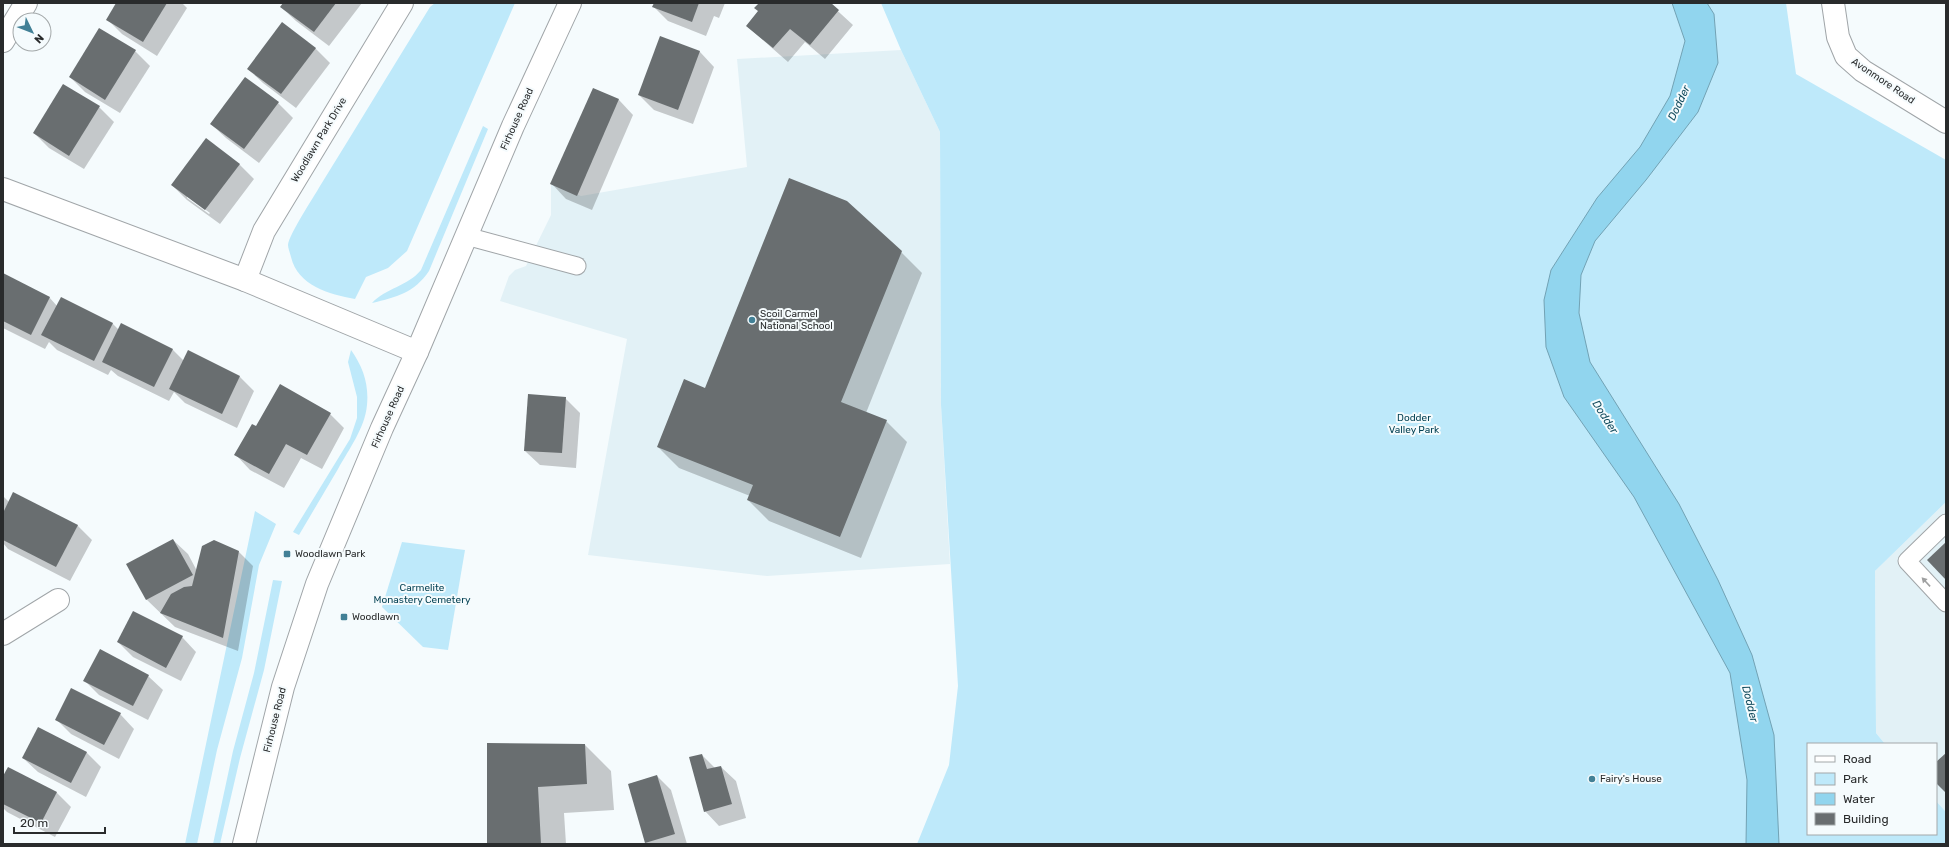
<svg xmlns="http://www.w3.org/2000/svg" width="1949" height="847" viewBox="0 0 1949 847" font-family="Rubik,sans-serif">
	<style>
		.built { fill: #e2f1f6 }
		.green { fill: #bee9fa }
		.water { fill: #91d5ee; stroke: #72a2b4 }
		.shadow { fill: #0003; fill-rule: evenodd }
		.building { fill: #696e70 }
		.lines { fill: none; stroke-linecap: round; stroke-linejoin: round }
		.service-casing { stroke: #a0a5a8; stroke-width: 19 }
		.minor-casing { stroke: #a0a5a8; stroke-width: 24 }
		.tertiary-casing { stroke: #a0a5a8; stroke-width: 24 }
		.secondary-casing { stroke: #a0a5a8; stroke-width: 24 }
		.service { stroke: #fff; stroke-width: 17 }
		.minor { stroke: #fff; stroke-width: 22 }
		.tertiary { stroke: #fff; stroke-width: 22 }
		.secondary { stroke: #fff; stroke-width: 22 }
		.oneway { fill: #9fa0a0 }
		.poi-dot { fill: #428096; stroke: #f5fbfd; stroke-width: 1.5 }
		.labels { text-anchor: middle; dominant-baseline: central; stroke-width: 4; stroke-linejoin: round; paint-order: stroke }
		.street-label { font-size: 10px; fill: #292b2c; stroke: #f5fbfd }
		.poi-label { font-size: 10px; fill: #292b2c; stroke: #f5fbfd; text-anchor: start }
		.park-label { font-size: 10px; fill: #003f51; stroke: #f5fbfd }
		.water-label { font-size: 11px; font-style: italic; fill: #134c5e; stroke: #f5fbfd }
	</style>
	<rect width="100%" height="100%" fill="#f5fbfd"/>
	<g class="built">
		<path d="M901,50L940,132L941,405L950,564L767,576L588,555L627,339L500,301L509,276L515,270L526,266L551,215V183L581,196L747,167L737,59Z"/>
		<path d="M1946,502V812L1936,801V744H1885L1876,733L1875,571Z"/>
	</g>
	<g class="green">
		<path d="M435,3H515L407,251L388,268L366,277L355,299C329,294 298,286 291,257C290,253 288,248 288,245C289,234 314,197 320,186C357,126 393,67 430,7Z"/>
		<path d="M881,3H1786L1796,74L1946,160V502L1875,571L1876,733L1885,744H1808V834H1936V801L1946,812V844H917L949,765L958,686L941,405L940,132L901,50Z"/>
		<path d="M483,126L488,129L429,271C414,293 397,297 372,303C386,288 408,286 421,270Z"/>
		<path d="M351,350C363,367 369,384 367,405C365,428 349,449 338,469C325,491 312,513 299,535L293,532L350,439L357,418V397L348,362Z"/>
		<path d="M255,511L276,524L259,565L242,658L217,750L197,844H185Z"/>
		<path d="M402,542L465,550L448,650L423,647L382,607Z"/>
		<path d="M273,580L282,581L264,670L240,758L220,844H213L233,751L254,673Z"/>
	</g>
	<path class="water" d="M1672,3H1707L1714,14L1718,63L1698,112L1646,180L1595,241L1581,275L1579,313L1590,362L1679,504L1718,580L1752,655L1774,735L1779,844H1746L1747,780L1730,673L1634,497L1564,397L1546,347L1544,300L1551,270L1597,198L1640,147L1670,96L1685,41Z"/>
	<g class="shadow">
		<path d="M118,3H182L187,8L157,56L122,34L107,19Z"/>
		<path d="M284,3H362L329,46L296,21L281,7Z"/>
		<path d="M655,3H725L719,18L714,16L706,36L668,21L654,7Z"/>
		<path d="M760,3H829L853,25L825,59L805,42L788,62L747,26L759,11Z"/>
		<path d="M100,29L135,51L150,66L120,113L85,92L70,77Z"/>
		<path d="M661,38L700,52L714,67L693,124L654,110L639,95Z"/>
		<path d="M315,48L330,63L296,108L263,83L248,69Z"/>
		<path d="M245,78L278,103L293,118L259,163L226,138L211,124Z"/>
		<path d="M594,89L619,100L633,115L592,210L566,199L552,184Z"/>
		<path d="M99,107L114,122L84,169L49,148L34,133Z"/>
		<path d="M206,140L240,165L254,179L220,224L187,200L172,185ZM187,196L210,213L209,214L187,198Z"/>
		<path d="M901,252L922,273L866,413L886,421L907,442L861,558L769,521L748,500L750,496L679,468L658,447L706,389Z"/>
		<path d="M3,275L49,297L57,306L112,323L119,330L121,325L173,350L184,361L189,352L240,377L254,391L237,428L185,403L174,392L169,401L118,376L111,370L108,375L57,350L49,342L45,349L3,328Z"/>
		<path d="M565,398L580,413L576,468L540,465L525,451Z"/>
		<path d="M330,414L344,428L322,469L301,458L284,488L250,470L236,455L256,428Z"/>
		<path d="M3,496L9,502L77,525L92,540L70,581L8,549L3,543Z"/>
		<path d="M173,540L188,554L197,571L239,552L253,566L238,651L175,627L146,599Z"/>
		<path d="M182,637L196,652L181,681L133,657L118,642Z"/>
		<path d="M148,676L163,690L148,720L99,695L85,681Z"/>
		<path d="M120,714L134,729L119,759L71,734L57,720Z"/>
		<path d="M39,728L87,753L101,767L86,797L38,772L23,758Z"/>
		<path d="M488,744L585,745L611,771L614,810L564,813L566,844H488Z"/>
		<path d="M702,755L715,768L721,767L736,781L746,818L719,826L705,811Z"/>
		<path d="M657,776L671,790L687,844L646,843L629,784Z"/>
		<path d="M3,778L57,793L71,807L55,837L7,812L3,808Z"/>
	</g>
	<g class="building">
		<path d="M116,3H167L143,42L106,20Z"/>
		<path d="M283,3H336L314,32L280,7Z"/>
		<path d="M654,3H699L692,22L652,7Z"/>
		<path d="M759,3H831L839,10L810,45L790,29L773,48L746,26L758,11L754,8Z"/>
		<path d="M282,22L316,48L281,94L247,69Z"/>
		<path d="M99,28L136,50L105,100L69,77Z"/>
		<path d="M660,36L700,51L678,110L638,95Z"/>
		<path d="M245,77L279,102L244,149L210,124Z"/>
		<path d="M63,84L100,106L69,156L33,133Z"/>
		<path d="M593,88L619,99L577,196L550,184Z"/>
		<path d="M206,138L240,164L205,210L171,185Z"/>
		<path d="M789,178L847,201L902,251L841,402L887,420L840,537L747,500L753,485L657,447L684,379L705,388Z"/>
		<path d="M3,273L50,297L31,335L3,321Z"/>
		<path d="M61,297L113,323L94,361L41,335Z"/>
		<path d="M121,323L173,349L154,387L102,362Z"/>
		<path d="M188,350L240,376L222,414L169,389Z"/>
		<path d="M280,384L331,413L307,455L286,444L269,474L234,455L252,424L256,426Z"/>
		<path d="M528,394L566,397L562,453L524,451Z"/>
		<path d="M13,492L78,525L56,567L3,540V513Z"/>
		<path d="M173,539L193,575L146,600L126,564Z"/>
		<path d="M214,540L239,551L223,638L160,613L171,594L184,587L192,586L202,546Z"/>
		<path d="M1946,542V580L1927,560Z"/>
		<path d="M133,611L183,636L166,668L117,642Z"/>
		<path d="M100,649L149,675L133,706L83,681Z"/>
		<path d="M71,688L121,713L104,745L55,720Z"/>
		<path d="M38,727L87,752L71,783L22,758Z"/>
		<path d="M487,743L585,744L587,784L538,787L541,844H487Z"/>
		<path d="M1946,753V793L1936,783V762Z"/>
		<path d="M702,754L707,769L721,766L732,804L704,812L689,757Z"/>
		<path d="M8,767L57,792L41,823L3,804V776Z"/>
		<path d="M657,775L675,834L645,843L628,784Z"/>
	</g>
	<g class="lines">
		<defs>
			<g id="service">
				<path d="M466,236L577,266"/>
				<path d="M1946,523L1907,561L1946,603"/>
			</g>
			<g id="minor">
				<path d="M3,41L26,3"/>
				<path d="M3,189L245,280L417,352"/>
				<path d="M245,280L264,231L402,3"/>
				<path d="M3,634L58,600"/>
			</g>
			<path id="tertiary" d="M1833,3L1838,37L1846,56L1863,71L1946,122"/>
			<path id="secondary" d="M244,844L283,687L317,584L382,428L417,352L513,126L570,3"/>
		</defs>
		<use href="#service" class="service-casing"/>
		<use href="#minor" class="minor-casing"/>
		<use href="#tertiary" class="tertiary-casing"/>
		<use href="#secondary" class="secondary-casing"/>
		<use href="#service" class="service"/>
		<use href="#minor" class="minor"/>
		<use href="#tertiary" class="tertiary"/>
		<use href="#secondary" class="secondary"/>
	</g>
	<defs><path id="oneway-solid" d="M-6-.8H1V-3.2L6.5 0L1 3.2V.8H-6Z"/></defs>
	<use class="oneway" href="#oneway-solid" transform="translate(1926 582) rotate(-133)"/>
	<g class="poi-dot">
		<circle cx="752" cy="320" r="4"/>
		<rect x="283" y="550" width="8" height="8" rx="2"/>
		<rect x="340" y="613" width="8" height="8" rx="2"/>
		<circle cx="1592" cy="779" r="4"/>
	</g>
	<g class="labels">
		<g class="street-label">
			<text transform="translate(1883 81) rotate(34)">Avonmore Road</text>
			<text transform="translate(517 119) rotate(-66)">Firhouse Road</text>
			<text transform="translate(319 140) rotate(-59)">Woodlawn Park Drive</text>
			<text transform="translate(388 417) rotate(-66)">Firhouse Road</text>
			<text transform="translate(275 720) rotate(-76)">Firhouse Road</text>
		</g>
		<g class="poi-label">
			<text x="760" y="314">Scoil Carmel<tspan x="760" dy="12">National School</tspan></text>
			<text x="295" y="554">Woodlawn Park</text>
			<text x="352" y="617">Woodlawn</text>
			<text x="1600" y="779">Fairy's House</text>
		</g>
		<g class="park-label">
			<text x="1414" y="418">Dodder<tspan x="1414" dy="12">Valley Park</tspan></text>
			<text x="422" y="588">Carmelite<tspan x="422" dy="12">Monastery Cemetery</tspan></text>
		</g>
		<g class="water-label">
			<text transform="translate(1679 103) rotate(-65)">Dodder</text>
			<text transform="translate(1605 417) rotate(57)">Dodder</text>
			<text transform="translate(1750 704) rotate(76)">Dodder</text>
		</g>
	</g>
	<rect width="1949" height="847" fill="none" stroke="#292b2c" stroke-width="8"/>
	<rect x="1807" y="743" width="130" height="92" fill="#f5fbfd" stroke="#a3a8a9"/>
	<rect x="1815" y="756" width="20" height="6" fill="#ffffff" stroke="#a3a8a9"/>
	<text x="1843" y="763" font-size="12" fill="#292b2c">Road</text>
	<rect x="1815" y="773" width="20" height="12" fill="#bee9fa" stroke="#a3a8a9"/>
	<text x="1843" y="783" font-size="12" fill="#292b2c">Park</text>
	<rect x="1815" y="793" width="20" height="12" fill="#91d5ee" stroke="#a3a8a9"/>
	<text x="1843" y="803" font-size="12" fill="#292b2c">Water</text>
	<rect x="1815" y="813" width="20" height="12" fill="#696e70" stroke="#a3a8a9"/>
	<text x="1843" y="823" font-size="12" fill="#292b2c">Building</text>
	<g transform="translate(32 32) rotate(133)"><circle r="19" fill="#f5fbfd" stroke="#a3a8a9"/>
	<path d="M0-3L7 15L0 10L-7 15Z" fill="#428096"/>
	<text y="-6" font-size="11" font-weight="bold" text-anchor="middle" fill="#292b2c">N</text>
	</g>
	<path d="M14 827v6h91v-6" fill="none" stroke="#292b2c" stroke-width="2"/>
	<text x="20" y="827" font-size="12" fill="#292b2c" stroke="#f5fbfd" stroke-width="3" paint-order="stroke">20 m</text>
</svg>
